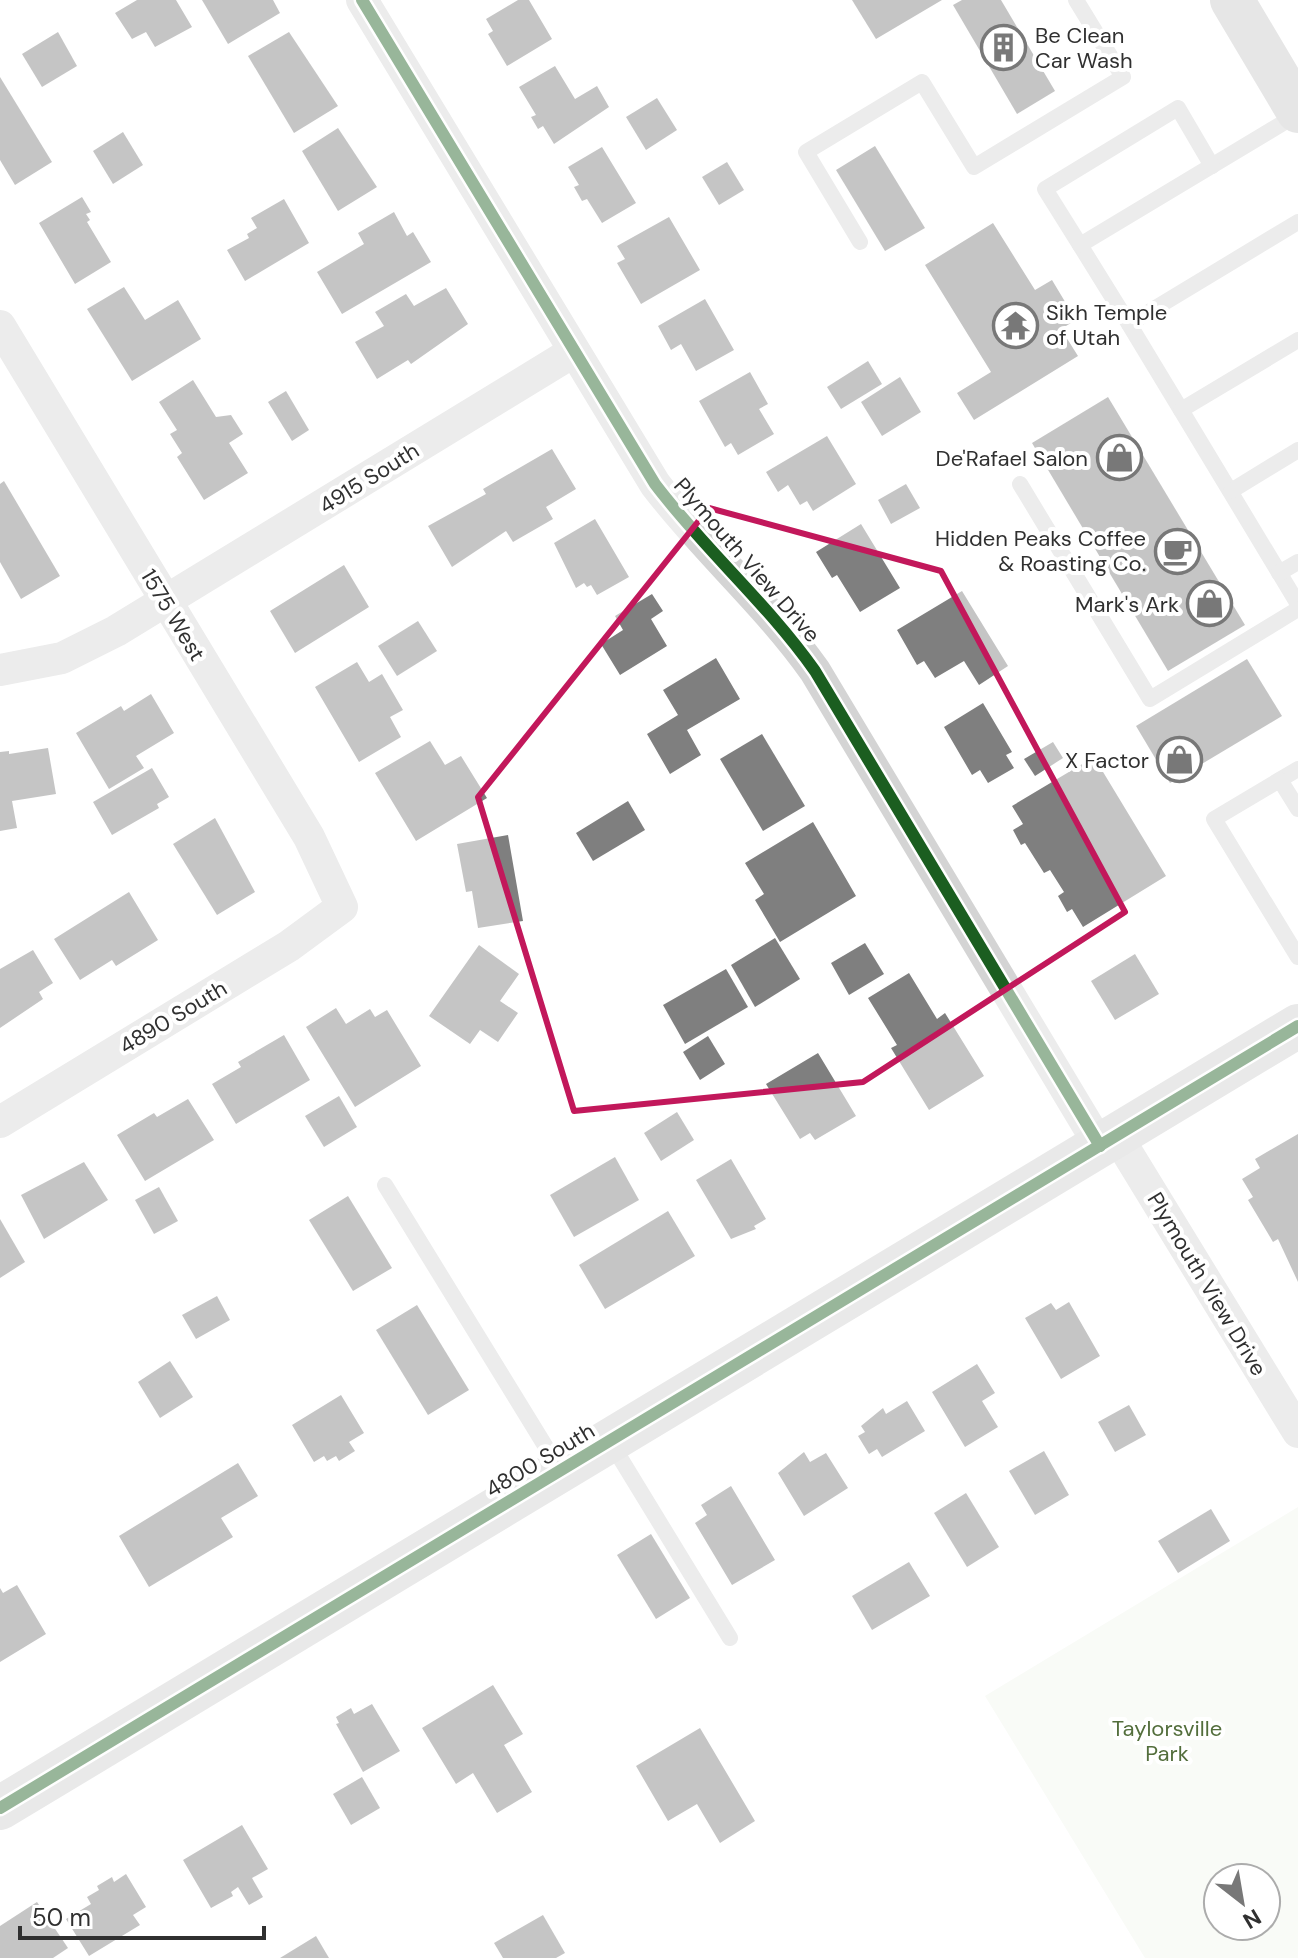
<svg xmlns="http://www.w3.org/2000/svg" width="1298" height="1958" viewBox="0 0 1298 1958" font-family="'DM Sans',sans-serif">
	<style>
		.green { fill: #f1f5ed; fill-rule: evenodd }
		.building { fill: #7f7f7f }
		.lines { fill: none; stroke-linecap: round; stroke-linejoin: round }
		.lane { stroke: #d4d4d4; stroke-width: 16 }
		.street { stroke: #d4d4d4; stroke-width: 32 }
		.secondary { stroke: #cecece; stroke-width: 44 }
		.primary { stroke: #c8c8c8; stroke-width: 44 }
		.cycleway-casing { stroke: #fff; stroke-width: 17 }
		.cycleway { stroke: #1b5e20; stroke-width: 12 }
		.marked { fill: none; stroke: #c2185b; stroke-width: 6; stroke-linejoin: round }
		.labels { text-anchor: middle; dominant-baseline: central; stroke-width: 8; stroke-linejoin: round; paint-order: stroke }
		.poi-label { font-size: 22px; fill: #303030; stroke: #fff; text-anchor: end }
		.street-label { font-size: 22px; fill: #303030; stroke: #fff }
		.park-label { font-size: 22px; fill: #536e3c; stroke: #fff }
	</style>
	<rect width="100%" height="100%" fill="#fff"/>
	<path class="green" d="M1298,1507V1958H1145L985,1696ZM1218,1878H1266V1926H1218Z"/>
	<g class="building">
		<path d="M137,0H176L192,27L155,47L146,32L132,39L115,13Z"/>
		<path d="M202,0H273L280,13L228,44Z"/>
		<path d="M518,0H529L552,39L507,66L488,34L493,31L486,19Z"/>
		<path d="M852,0H942L876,39Z"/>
		<path d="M962,0H1001L1055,91L1017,114L953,5Z"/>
		<path d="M58,32L77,66L42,87L22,54Z"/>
		<path d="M289,32L338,106L294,133L248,56Z"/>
		<path d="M555,66L575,99L597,86L609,107L554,144L543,126L538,129L531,117L536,115L519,87Z"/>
		<path d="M0,77L52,162L15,185L0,160Z"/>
		<path d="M657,98L677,130L646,150L626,117Z"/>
		<path d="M338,128L377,187L338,211L302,151Z"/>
		<path d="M123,132L143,165L113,184L93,151Z"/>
		<path d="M875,146L925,228L885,251L836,170Z"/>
		<path d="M602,147L636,203L602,223L587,199L582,201L574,187L579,185L568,167Z"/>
		<path d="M727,162L744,190L719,205L702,177Z"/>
		<path d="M82,197L91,212L86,214L90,220L87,222L111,262L75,284L39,223Z"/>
		<path d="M284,199L309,243L245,281L227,250L249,238L247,234L257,228L251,218Z"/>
		<path d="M394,212L407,236L413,232L431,262L342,314L317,272L364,244L358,233Z"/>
		<path d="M669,217L700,270L641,304L617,263L625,259L617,246Z"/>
		<path d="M993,223L1035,290L1052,280L1076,320L1061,329L1078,356L974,420L957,393L991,372L925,265Z"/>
		<path d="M124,287L145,320L178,300L201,339L132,381L87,309Z"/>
		<path d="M446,288L468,324L411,364L408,360L377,379L355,342L384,326L375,312L406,294L414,306Z"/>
		<path d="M705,299L734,350L696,371L681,344L671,350L658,326Z"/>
		<path d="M868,361L882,384L841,409L827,387Z"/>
		<path d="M750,372L768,404L759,409L774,434L738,455L731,443L725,447L699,401Z"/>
		<path d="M900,377L921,412L882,436L861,402Z"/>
		<path d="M193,380L216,417L231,415L243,434L229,443L248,473L204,500L177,457L182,453L170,434L177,430L159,402Z"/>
		<path d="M286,391L309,430L292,441L268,402Z"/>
		<path d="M1108,397L1245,625L1168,671L1032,443Z"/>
		<path d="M827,436L856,484L813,511L807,501L800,505L788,485L778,492L766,472Z"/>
		<path d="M552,449L576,489L546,507L553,519L513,542L506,531L452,567L428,526L486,494L483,489Z"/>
		<path d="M4,481L60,576L21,599L0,562V484Z"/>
		<path d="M906,484L920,508L891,524L878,500Z"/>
		<path d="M595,519L629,577L597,595L591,585L587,587L584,583L576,588L554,543Z"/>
		<path d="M861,524L900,588L860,612L837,575L832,578L816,552Z"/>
		<path d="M344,565L369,607L295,653L270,611Z"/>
		<path d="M962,591L1008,666L979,685L964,661L935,678L924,661L917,665L897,630Z"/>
		<path d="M652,594L663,611L651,619L667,646L620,675L601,644L623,630L615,616Z"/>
		<path d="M418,621L437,651L397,676L378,646Z"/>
		<path d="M716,658L740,699L687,730L701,755L670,774L647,734L678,715L663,690Z"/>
		<path d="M1247,659L1282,716L1170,783L1136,726Z"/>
		<path d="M357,662L369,682L382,674L403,710L390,717L401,737L359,762L315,687Z"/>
		<path d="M151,694L174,733L136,756L144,768L109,789L76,733L121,706L124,711Z"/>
		<path d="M983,703L1012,752L1006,755L1014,768L988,783L980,770L972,775L944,727Z"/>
		<path d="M762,734L805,806L763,831L720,759Z"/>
		<path d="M430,741L445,765L461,756L487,798L416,841L375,773Z"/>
		<path d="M1053,742L1063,758L1035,776L1024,759Z"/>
		<path d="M48,748L56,794L12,801L17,828L0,831V752L9,751V754Z"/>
		<path d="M1094,757L1166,876L1083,927L1072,909L1067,912L1058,896L1064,892L1050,870L1044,873L1025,843L1021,845L1013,830L1023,824L1012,806Z"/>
		<path d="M152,768L169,797L157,804L159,808L112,835L93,802Z"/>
		<path d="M628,801L645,830L593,861L576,833Z"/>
		<path d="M215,818L255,892L217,915L173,844Z"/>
		<path d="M813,822L856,896L780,942L755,900L764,894L745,863Z"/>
		<path d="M508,835L523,921L478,928L472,891L466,892L457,844Z"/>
		<path d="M129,892L158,940L116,966L112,960L80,980L54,939Z"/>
		<path d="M775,938L800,979L755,1007L731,965Z"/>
		<path d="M865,943L884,974L849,995L831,963Z"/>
		<path d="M479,945L519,974L500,1001L518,1013L498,1042L480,1030L470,1044L429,1016Z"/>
		<path d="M33,950L53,983L39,992L43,999L0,1028V969Z"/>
		<path d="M1135,954L1159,994L1115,1020L1091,981Z"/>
		<path d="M726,969L748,1007L685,1044L663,1005Z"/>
		<path d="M909,973L937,1019L945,1013L984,1076L929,1110L891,1048L897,1045L868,998Z"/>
		<path d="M336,1008L346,1024L370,1009L375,1017L387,1010L421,1066L355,1107L306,1027Z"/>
		<path d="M284,1035L310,1080L236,1124L212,1084L241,1067L238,1062Z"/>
		<path d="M708,1036L725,1064L700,1080L683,1052Z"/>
		<path d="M818,1053L856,1116L815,1140L810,1133L800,1139L766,1084Z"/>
		<path d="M339,1096L357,1127L324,1147L305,1116Z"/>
		<path d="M188,1099L214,1140L145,1181L117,1135L154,1113L157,1117Z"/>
		<path d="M677,1112L694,1140L661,1161L644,1133Z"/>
		<path d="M1298,1134V1282L1278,1239L1273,1242L1248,1200L1253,1197L1242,1179L1260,1168L1255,1159Z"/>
		<path d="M615,1157L639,1200L574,1237L550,1195Z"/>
		<path d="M731,1159L766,1219L754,1226L756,1229L731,1239L696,1180Z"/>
		<path d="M84,1162L108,1200L44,1239L21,1195Z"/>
		<path d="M159,1187L178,1221L154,1234L135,1200Z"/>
		<path d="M348,1196L392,1268L353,1291L309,1220Z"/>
		<path d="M668,1211L695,1256L605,1309L579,1265Z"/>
		<path d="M0,1219L25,1262L0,1278Z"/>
		<path d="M217,1296L230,1320L196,1339L182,1315Z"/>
		<path d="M1069,1302L1100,1356L1061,1379L1025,1318L1051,1303L1056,1310Z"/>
		<path d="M417,1305L469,1390L428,1415L376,1330Z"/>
		<path d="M170,1361L193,1397L160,1418L138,1382Z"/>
		<path d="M977,1364L995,1393L982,1401L998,1427L965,1447L932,1392Z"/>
		<path d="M341,1395L364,1433L349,1442L355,1451L339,1461L336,1456L327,1461L324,1456L314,1462L292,1425Z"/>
		<path d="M907,1401L925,1431L882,1457L877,1449L869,1454L858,1436L865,1432L861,1426L883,1408L886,1414Z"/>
		<path d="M1129,1405L1146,1435L1115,1452L1098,1422Z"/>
		<path d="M1044,1451L1069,1495L1035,1515L1009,1471Z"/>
		<path d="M804,1452L810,1462L826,1453L848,1488L804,1516L778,1473Z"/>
		<path d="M238,1463L258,1496L221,1518L233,1537L149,1587L119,1536Z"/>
		<path d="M731,1486L775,1560L732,1585L695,1523L707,1515L701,1505Z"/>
		<path d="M966,1493L999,1547L967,1567L934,1513Z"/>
		<path d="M1211,1509L1230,1541L1178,1573L1158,1541Z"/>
		<path d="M651,1534L690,1598L656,1619L617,1555Z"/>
		<path d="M909,1562L930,1596L872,1630L852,1596Z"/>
		<path d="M17,1585L46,1634L0,1662V1588L3,1593Z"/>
		<path d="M493,1685L523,1734L504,1745L532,1792L497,1813L473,1773L456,1784L422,1728Z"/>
		<path d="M372,1704L400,1751L363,1772L336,1724L339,1723L336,1717L351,1708L354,1714Z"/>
		<path d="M700,1728L755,1821L720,1843L697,1804L668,1821L636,1766Z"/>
		<path d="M362,1777L380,1808L351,1825L333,1794Z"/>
		<path d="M242,1825L268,1869L252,1878L263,1897L249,1905L238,1887L231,1892L233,1896L211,1908L183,1860Z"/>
		<path d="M126,1874L146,1907L133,1915L140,1925L89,1956L66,1919L91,1904L87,1897L99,1890L97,1886L112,1877L114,1882Z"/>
		<path d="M37,1902L68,1948L53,1958H0V1926Z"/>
		<path d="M543,1915L565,1953L556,1958H503L494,1943Z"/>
		<path d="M316,1936L329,1958H280Z"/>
	</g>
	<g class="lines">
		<g class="lane">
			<path d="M1298,114L1080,245L1129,324L1298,222"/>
			<path d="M860,242L806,152L922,82L974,167L1123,77L1076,0"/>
			<path d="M1080,245L1045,189L1178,108L1212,166"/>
			<path d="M1129,324L1181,410"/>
			<path d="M1298,340L1181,410L1298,604"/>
			<path d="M1020,484L1150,699L1298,609"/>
			<path d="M1231,491L1298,450"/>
			<path d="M1279,573L1298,562"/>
			<path d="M1298,769L1214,819L1298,957"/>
			<path d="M1280,780L1298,809"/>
			<path d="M385,1185L560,1470"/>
			<path d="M611,1443L730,1638"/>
		</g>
		<g class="street">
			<path d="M362,0L655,484C705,550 767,603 815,671L1100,1146"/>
			<path d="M0,326L309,837L342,907L289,946L0,1122"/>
			<path d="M0,670L62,658L116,631L573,352"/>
			<path d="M1117,1136L1298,1432"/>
		</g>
		<path class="secondary" d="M0,1808L1298,1026"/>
		<path class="primary" d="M1232,0L1298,111"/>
		<defs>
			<g id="cycleway">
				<path d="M362,0L655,484C705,550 767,603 815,671L1100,1146"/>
				<path d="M0,1808L1298,1026"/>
			</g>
		</defs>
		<use href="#cycleway" class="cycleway-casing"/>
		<use href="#cycleway" class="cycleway"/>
	</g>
	<path d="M0 0H1298V1958H0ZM709,508L941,571L1125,912L863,1082L574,1111L478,797Z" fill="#fff" fill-opacity=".55" fill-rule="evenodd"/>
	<path class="marked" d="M709,508L941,571L1125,912L863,1082L574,1111L478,797Z"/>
	<defs>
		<symbol id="building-ring" viewBox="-11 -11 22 22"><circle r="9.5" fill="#fff" stroke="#787878" stroke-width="1.5"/><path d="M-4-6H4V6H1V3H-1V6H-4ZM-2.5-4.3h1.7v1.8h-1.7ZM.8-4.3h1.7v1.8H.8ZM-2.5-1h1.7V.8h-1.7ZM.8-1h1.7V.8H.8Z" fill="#787878"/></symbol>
		<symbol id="temple-ring" viewBox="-11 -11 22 22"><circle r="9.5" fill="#fff" stroke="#787878" stroke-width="1.5"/><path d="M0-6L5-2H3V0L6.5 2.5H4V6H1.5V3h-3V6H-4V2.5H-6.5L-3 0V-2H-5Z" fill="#787878"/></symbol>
		<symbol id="shop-ring" viewBox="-11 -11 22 22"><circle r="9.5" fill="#fff" stroke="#787878" stroke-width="1.5"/><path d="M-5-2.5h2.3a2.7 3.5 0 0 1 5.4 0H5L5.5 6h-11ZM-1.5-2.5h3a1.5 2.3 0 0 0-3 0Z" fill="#787878"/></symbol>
		<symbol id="cafe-ring" viewBox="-11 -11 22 22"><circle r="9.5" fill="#fff" stroke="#787878" stroke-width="1.5"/><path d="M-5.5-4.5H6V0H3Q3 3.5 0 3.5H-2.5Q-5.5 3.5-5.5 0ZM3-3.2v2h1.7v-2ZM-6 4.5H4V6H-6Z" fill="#787878"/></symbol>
	</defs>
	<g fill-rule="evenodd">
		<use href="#building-ring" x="978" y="22" width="51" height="51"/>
		<use href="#temple-ring" x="990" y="300" width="51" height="51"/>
		<use href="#shop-ring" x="1094" y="432" width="51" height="51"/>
		<use href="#cafe-ring" x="1152" y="526" width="51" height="51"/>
		<use href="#shop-ring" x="1184" y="578" width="51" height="51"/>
		<use href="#shop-ring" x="1154" y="734" width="51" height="51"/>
	</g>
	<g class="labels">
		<g class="poi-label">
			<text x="1035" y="35" text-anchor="start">Be Clean<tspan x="1035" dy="25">Car Wash</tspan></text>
			<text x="1046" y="312" text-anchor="start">Sikh Temple<tspan x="1046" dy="25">of Utah</tspan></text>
			<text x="1088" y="458">De'Rafael Salon</text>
			<text x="1146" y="538">Hidden Peaks Coffee<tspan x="1146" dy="25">&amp; Roasting Co.</tspan></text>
			<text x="1179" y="604">Mark's Ark</text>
			<text x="1149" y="760">X Factor</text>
		</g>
		<g class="street-label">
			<text transform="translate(369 478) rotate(-32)">4915 South</text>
			<text transform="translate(747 560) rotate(49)">Plymouth View Drive</text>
			<text transform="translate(173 615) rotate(59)">1575 West</text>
			<text transform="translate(173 1017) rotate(-31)">4890 South</text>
			<text transform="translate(1207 1284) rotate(59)">Plymouth View Drive</text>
			<text transform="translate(540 1460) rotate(-31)">4800 South</text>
		</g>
		<g class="park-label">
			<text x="1167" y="1728">Taylorsville<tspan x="1167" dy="25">Park</tspan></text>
		</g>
	</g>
	<g transform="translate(1242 1902) rotate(149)"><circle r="38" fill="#ffffff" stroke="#acacac" stroke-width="2"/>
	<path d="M0-6L14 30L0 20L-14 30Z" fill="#787878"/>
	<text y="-12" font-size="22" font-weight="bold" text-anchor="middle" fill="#303030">N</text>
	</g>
	<path d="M20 1926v12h244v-12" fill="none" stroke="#303030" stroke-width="4"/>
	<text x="32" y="1926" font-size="24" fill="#303030" stroke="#ffffff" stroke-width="6" paint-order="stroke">50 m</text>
</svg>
